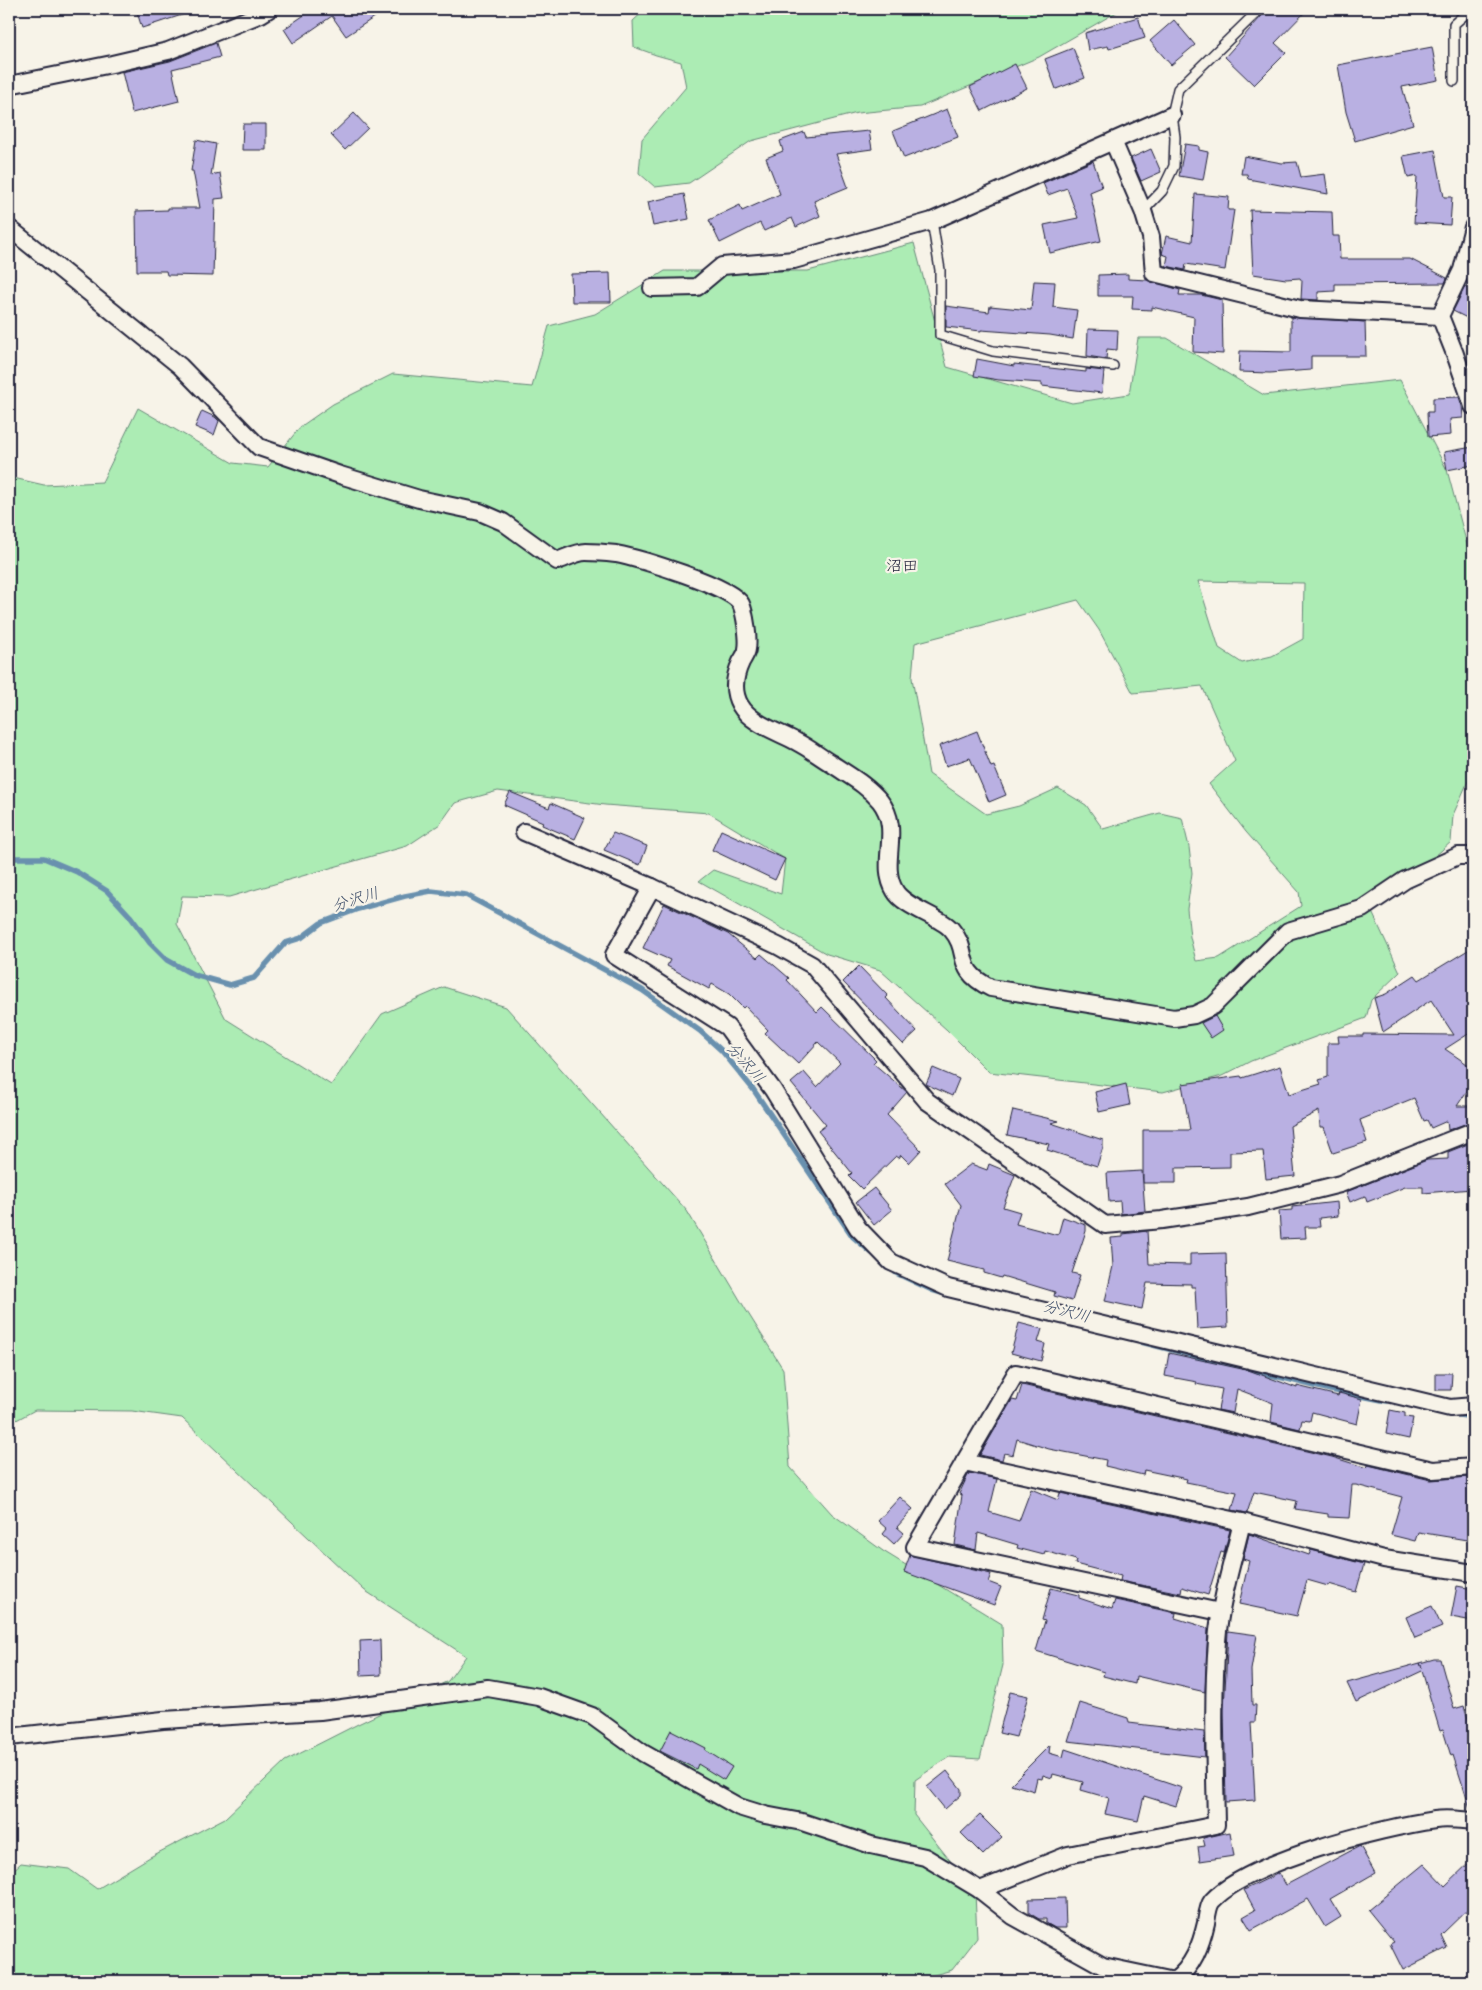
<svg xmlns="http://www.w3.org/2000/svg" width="1482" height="1990" viewBox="0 0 1482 1990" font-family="Mali,'Klee One',sans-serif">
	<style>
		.green { fill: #acecb4; stroke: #678778; fill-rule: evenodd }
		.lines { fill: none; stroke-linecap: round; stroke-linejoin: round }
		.stream { stroke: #6990ae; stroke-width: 5.5 }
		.building { fill: #b9b0e2; stroke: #22223b }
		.lane-casing { stroke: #22223b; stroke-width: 12 }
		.street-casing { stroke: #22223b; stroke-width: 20 }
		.lane { stroke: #f7f3e8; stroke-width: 9 }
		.street { stroke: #f7f3e8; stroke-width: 16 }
		.labels { text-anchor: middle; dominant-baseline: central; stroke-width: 4.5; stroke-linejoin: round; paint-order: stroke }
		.neighbourhood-label { font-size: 16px; fill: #22223b; stroke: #f7f3e8 }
		.water-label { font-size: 16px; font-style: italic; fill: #40506b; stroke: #f7f3e8 }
	</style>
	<rect width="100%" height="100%" fill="#f7f3e8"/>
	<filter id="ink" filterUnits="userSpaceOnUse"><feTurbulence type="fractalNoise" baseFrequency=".02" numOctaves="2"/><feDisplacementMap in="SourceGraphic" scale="10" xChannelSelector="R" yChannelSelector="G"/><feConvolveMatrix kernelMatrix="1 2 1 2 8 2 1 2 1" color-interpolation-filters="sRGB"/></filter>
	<g filter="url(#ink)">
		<g class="green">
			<path d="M646,9H1122L1039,57L920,107L857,113L751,141L689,183L655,187L639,173L642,139L686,87L681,62L656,55L634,47L633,21Z"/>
			<path d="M914,243L947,367L1072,403L1129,394L1138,338H1167L1264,395L1400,380L1447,470L1473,567V770L1453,815L1451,842L1372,912L1400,972L1371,1000L1366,1018L1251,1061L1222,1076L1163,1092L989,1072L947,1030L880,970L827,954L699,881L713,870L781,894L785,859L709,813L605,805L498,791L455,803L440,824L407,846L229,897L182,896L177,924L226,1019L331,1085L382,1014L444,987L506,1007L687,1211L746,1310L783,1369L790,1467L832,1514L883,1551L1002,1624L1003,1665L980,1759L949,1757L915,1780L914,1815L975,1892L977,1938L952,1970L912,1981H9V1874L21,1863L69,1869L97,1889L150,1857L225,1818L285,1761L358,1724L448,1681L466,1656L364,1590L182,1418L132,1411L35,1410L9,1424V477L44,485L102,482L138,408L233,463L268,467L300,427L333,404L393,374L532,387L549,326L595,314L665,271H808ZM1198,581L1304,583L1303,639L1272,656L1242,663L1219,648ZM1078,600L1099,630L1133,693L1202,686L1235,761L1209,784L1246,832L1299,892L1301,906L1219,958L1196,961L1190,937L1187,909L1192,873L1189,847L1182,818L1160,813L1103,829L1086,805L1058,788L1019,806L986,814L929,774L912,678L915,643Z"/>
		</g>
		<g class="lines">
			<g class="stream">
				<path d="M9,858H44L77,872L107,891L130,916L150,943L167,960L194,975L230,985L254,978L285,943L301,938L321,923L358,909L405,896L431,891L466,895L642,990L700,1031L722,1051L753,1089L853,1237L872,1253"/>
				<path d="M896,1273L932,1290L942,1293"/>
				<path d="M1141,1342L1331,1390L1387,1401"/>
				<path d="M1452,1414L1473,1417"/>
			</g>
		</g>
		<g class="building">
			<path d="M136,9H190L191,12L142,28Z"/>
			<path d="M313,9H387L346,36L332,16L293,43L284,29Z"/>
			<path d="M1268,9H1308L1275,43L1286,53L1254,85L1225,57Z"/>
			<path d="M1138,17L1145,38L1109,49L1108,46L1088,50L1085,33Z"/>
			<path d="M1174,20L1195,45L1171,65L1150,41Z"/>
			<path d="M216,43L220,57L172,69L179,101L132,113L122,72L170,61Z"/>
			<path d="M1432,47L1438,80L1402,87L1413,124L1355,141L1346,112L1338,65Z"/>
			<path d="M1073,48L1085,78L1056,89L1045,59Z"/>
			<path d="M1015,64L1027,88L982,111L970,87Z"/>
			<path d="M947,109L958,137L904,158L893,131Z"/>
			<path d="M354,113L368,128L345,150L331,135Z"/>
			<path d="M243,124H266V150H242Z"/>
			<path d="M869,131L872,149L836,154L848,187L814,201L820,216L796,227L792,218L764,231L760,223L720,243L709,220L740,205L742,211L780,194L766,158L783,151L780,141L804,132L806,137Z"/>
			<path d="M196,140L216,144L211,175L220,173L224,198L215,199L213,276L167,275L166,271H137L136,211L168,210V208H200L193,171H191Z"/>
			<path d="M1185,144L1199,146V150L1208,152L1203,180L1179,176Z"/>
			<path d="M1151,149L1161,172L1141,181L1131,158Z"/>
			<path d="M1435,150L1444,197H1452L1450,225L1414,223L1417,176L1408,178L1403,156Z"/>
			<path d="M1244,156L1282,163L1297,162L1301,177L1325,174L1328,194L1248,179L1247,174H1241Z"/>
			<path d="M1093,161L1102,187L1090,192L1101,241L1050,253L1044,225L1078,218L1067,188L1048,195L1043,183Z"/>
			<path d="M684,194L689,219L653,226L648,202Z"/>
			<path d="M1195,194L1229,197L1228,210H1234L1225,270L1186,264L1185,270L1166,266L1168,256L1162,254L1166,236L1192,242Z"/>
			<path d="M1250,210L1332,212L1333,236H1339L1340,259H1410L1447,278L1445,283L1335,284V291L1318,292V300L1301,299L1302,281L1300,278L1286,279L1253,274Z"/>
			<path d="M610,273L611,302H572L571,274Z"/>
			<path d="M1128,274V279L1148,280L1180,290L1179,295H1201L1222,300L1223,354L1193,352L1194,317L1152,307V310L1132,309L1133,296H1098V275Z"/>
			<path d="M1034,281L1055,282L1053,307L1077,310L1073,339L1050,335L981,330V331L946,327V306L989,312L990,306L1031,310Z"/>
			<path d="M1465,287L1473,292V321L1453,311Z"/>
			<path d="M1291,317L1365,322L1366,356H1311V370L1270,373L1239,372L1240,351L1291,352Z"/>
			<path d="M1088,329L1118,330L1117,350L1107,349L1106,359L1087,356Z"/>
			<path d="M977,359L1014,366V364L1086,372V369L1104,371L1102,393L1042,386V383L999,380L974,376Z"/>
			<path d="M1459,397L1462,406L1463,418L1450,419L1451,435L1428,437L1427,412H1433V398Z"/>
			<path d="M202,411L215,417L219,421L214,435L195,427Z"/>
			<path d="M1473,447V465L1447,470L1444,452Z"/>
			<path d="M977,731L991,767L994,766L1006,795L989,802L970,758L946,766L939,746Z"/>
			<path d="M510,792L549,808L551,803L585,818L575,839L542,825L543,822L504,805Z"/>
			<path d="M721,830L785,859L775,880L712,850Z"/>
			<path d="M613,833L647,846L640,865L604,850Z"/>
			<path d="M664,904L728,934L757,958L761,954L789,978L787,980L817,1012L822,1007L876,1060L873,1063L907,1092L887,1115L921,1150L909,1163L901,1155L899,1158L896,1156L862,1189L849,1176L852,1173L818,1131L826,1125L791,1083L804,1072L817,1087L840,1063L818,1042L798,1064L765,1033L768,1030L745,1006L743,1008L729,994L712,984L709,989L667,966L670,960L643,948Z"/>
			<path d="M1473,947V1031L1445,1049L1473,1068V1082L1457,1106H1473V1121L1448,1130L1447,1121L1431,1128L1427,1120L1424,1121L1414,1098L1360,1120L1367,1142L1333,1153L1324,1127H1320L1319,1111L1290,1126L1295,1176L1266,1179L1263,1151L1230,1152V1167L1176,1168V1183H1143V1130H1190L1182,1084L1241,1076L1242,1078L1280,1066L1289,1094L1321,1084L1319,1080L1328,1077V1043H1339L1338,1036H1363V1034L1454,1035L1431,1000L1383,1032L1374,998L1386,994L1415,975L1419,980Z"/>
			<path d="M859,966L888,996L886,998L917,1031L903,1044L843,982Z"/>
			<path d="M1215,1016L1223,1030L1211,1038L1201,1023Z"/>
			<path d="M933,1068L959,1079L952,1096L926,1084Z"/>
			<path d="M1126,1084L1130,1105L1099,1112L1095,1092Z"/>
			<path d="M1013,1110L1059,1121L1051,1123L1103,1140V1147L1097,1166L1047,1150L1049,1144L1007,1135Z"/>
			<path d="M1473,1142V1166H1471L1472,1189L1423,1193V1187H1405L1367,1202L1365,1196L1350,1202L1346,1192L1427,1160L1448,1159V1152Z"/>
			<path d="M971,1164L987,1170L989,1164L1015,1175L1003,1207L1020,1212L1016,1224L1058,1235L1063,1217L1086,1225V1231L1072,1273L1080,1275L1072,1301L1054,1296L1055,1292L1002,1276L1001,1278L984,1273V1270L947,1261L961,1205L945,1184Z"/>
			<path d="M1142,1171L1145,1211L1121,1214L1120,1201L1109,1202L1107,1173Z"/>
			<path d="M874,1188L892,1210L874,1225L856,1202Z"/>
			<path d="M1337,1202L1338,1216L1319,1218L1320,1227H1305L1306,1238L1281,1239L1279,1211L1292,1210V1207Z"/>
			<path d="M1147,1231L1149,1264L1190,1265V1254L1226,1253L1228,1327L1197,1329L1195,1287H1191V1284L1147,1283L1142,1309L1105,1301L1113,1266L1111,1238L1123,1237V1234Z"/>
			<path d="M1019,1323L1042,1329L1038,1342L1045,1344L1041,1361L1011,1353Z"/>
			<path d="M1169,1353L1251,1371L1297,1388V1386L1338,1396L1339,1393L1362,1399L1357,1424L1312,1412L1310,1421L1302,1420L1300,1429L1271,1422L1273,1403L1237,1389L1233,1413L1218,1410L1222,1389L1196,1384L1197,1382L1165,1376Z"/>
			<path d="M1436,1373H1452L1451,1390H1436Z"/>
			<path d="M1022,1385L1332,1457L1367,1468L1368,1465L1431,1480L1470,1477V1519H1473V1541L1418,1532L1415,1541L1391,1535L1402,1497L1356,1485H1352L1349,1518L1328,1517V1514L1295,1509L1297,1501L1254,1492L1247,1513L1232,1510L1237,1492L1186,1482L1187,1479L1144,1470L1143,1475L1105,1466L1106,1460L1049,1449L1017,1439L1013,1455L1004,1453L1002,1460L980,1455L1012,1400L1017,1401Z"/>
			<path d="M1390,1410L1405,1413V1417L1413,1418L1409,1439L1386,1434Z"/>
			<path d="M969,1473L997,1479L989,1512L1019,1521L1031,1489L1058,1500L1060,1493L1230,1530L1224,1553L1221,1552L1208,1595L1182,1587L1181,1593L1120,1581L1121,1576L1075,1564L1076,1560L1045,1551L1044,1555L1017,1548L1018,1545L978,1533L976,1550L955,1545L962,1495L959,1494Z"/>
			<path d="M900,1497L913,1509L897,1527L904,1533L894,1544L883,1534L887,1529L878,1521Z"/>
			<path d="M1249,1534L1309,1555L1311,1550L1364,1564L1356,1592L1329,1584L1328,1586L1307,1580L1297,1616L1239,1604L1249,1561L1243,1559Z"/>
			<path d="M910,1555L991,1574L988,1582L1001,1587L994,1605L904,1572Z"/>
			<path d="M1457,1586L1473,1589V1621L1451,1617Z"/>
			<path d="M1051,1588L1079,1595V1598L1112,1609L1115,1600L1176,1613L1175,1618L1208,1628L1205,1692L1136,1676L1135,1684L1103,1676L1104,1672L1036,1651L1045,1621L1042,1620Z"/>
			<path d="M1432,1606L1442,1627L1415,1638L1406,1617Z"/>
			<path d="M1228,1631L1257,1635L1251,1670L1252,1705H1256L1255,1722H1251L1255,1800L1226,1802L1224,1710Z"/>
			<path d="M380,1640L381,1675L361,1676L360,1641Z"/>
			<path d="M1434,1659H1440L1454,1709L1464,1706L1473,1734V1808H1470L1453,1755L1451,1756L1443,1730L1440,1731L1422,1671L1356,1702L1347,1683L1420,1663L1422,1668L1420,1663Z"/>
			<path d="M1010,1692L1028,1696L1016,1737L999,1733Z"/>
			<path d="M1080,1703L1128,1718L1129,1723L1204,1732L1205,1757L1068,1741Z"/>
			<path d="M671,1730L706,1748L705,1750L732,1767L724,1780L698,1764L696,1769L660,1751Z"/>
			<path d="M1050,1745L1049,1753L1063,1757L1065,1749L1182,1788L1176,1806L1144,1796L1138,1821L1105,1814L1109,1798L1081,1790L1083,1782L1053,1774L1052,1778L1043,1775L1042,1779L1037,1778L1034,1791L1011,1784Z"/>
			<path d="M947,1771L961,1789V1795L945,1809L927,1787Z"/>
			<path d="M980,1815L1002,1837L983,1855L961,1833Z"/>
			<path d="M1230,1832L1234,1856L1200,1861L1198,1847L1205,1846L1203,1838Z"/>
			<path d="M1360,1846L1375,1873L1330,1899L1341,1917L1325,1927L1308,1899L1251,1930L1243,1917L1255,1910L1244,1890L1279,1873L1286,1885Z"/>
			<path d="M1473,1859V1904L1441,1935L1447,1948L1403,1970L1390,1944L1394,1942L1368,1910L1424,1864L1445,1886Z"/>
			<path d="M1065,1898L1066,1928H1055L1046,1923V1919H1039L1029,1913V1899Z"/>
		</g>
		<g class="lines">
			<defs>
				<g id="lane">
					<path d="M1454,81V24L1471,9"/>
					<path d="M1143,211L1162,191L1174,166L1175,137L1172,115L1178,89L1260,9"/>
					<path d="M932,221L940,270V335L993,351L1113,366"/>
					<path d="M1462,270L1473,277"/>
				</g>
				<g id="street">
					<path d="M9,85L112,64L168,51L261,14L269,9"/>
					<path d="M1113,141L1143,211L1151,237L1154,273L1300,309L1440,316"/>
					<path d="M1473,227L1462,270L1440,316L1455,354L1473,406"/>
					<path d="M9,228L180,366L259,447L340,475L419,499L480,512L503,522L557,561C566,558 577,552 586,552C596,552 607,553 616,554C638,558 732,586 741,604C745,613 749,639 747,649C747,653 743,658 741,662C734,677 732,691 740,705C751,724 779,732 797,742C809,748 820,757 832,764C848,775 867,785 880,801C903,830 878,863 895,891C904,907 939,916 951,929C972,953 952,969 991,988L1174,1018L1194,1015L1213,1006L1288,931L1362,909L1405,880L1458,856H1473"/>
					<path d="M652,288L697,287L722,266L794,260L932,221L1172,115"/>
					<path d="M524,832L652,887L778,946L812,965L927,1101L1105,1225L1162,1220L1248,1207L1340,1184L1473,1131"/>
					<path d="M652,887L614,955L727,1027L773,1090L858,1228L891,1262L948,1288L1450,1408L1473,1406"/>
					<path d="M964,1462L1242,1522"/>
					<path d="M1220,1612L915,1547L1016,1373L1433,1470L1473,1467"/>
					<path d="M9,1737L163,1720L320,1711L488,1688L539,1697L592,1716L643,1753L739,1807L765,1815L802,1822L871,1845L925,1857L980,1890L1013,1916L1103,1966L1174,1981C1193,1967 1201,1945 1206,1923C1207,1916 1208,1906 1212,1901C1249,1861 1380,1828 1435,1820C1447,1818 1461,1820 1473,1821"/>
					<path d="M980,1890L1068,1855L1216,1825C1215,1764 1212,1702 1217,1641C1220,1601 1233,1561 1242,1522L1384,1559L1473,1573"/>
				</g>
			</defs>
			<use href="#lane" class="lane-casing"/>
			<use href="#street" class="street-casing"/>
			<use href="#lane" class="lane"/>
			<use href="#street" class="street"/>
		</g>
	</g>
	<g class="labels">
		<g class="neighbourhood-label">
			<text x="902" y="564">沼田</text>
		</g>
		<g class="water-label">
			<text transform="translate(355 898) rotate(-17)">分沢川</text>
			<text transform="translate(747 1062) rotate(49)">分沢川</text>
			<text transform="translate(1067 1310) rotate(14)">分沢川</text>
		</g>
	</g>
	<rect width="1482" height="1990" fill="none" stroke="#f7f3e8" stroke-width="30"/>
	<rect x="15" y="15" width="1452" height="1960" fill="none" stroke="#22223b" stroke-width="2" filter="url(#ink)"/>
</svg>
